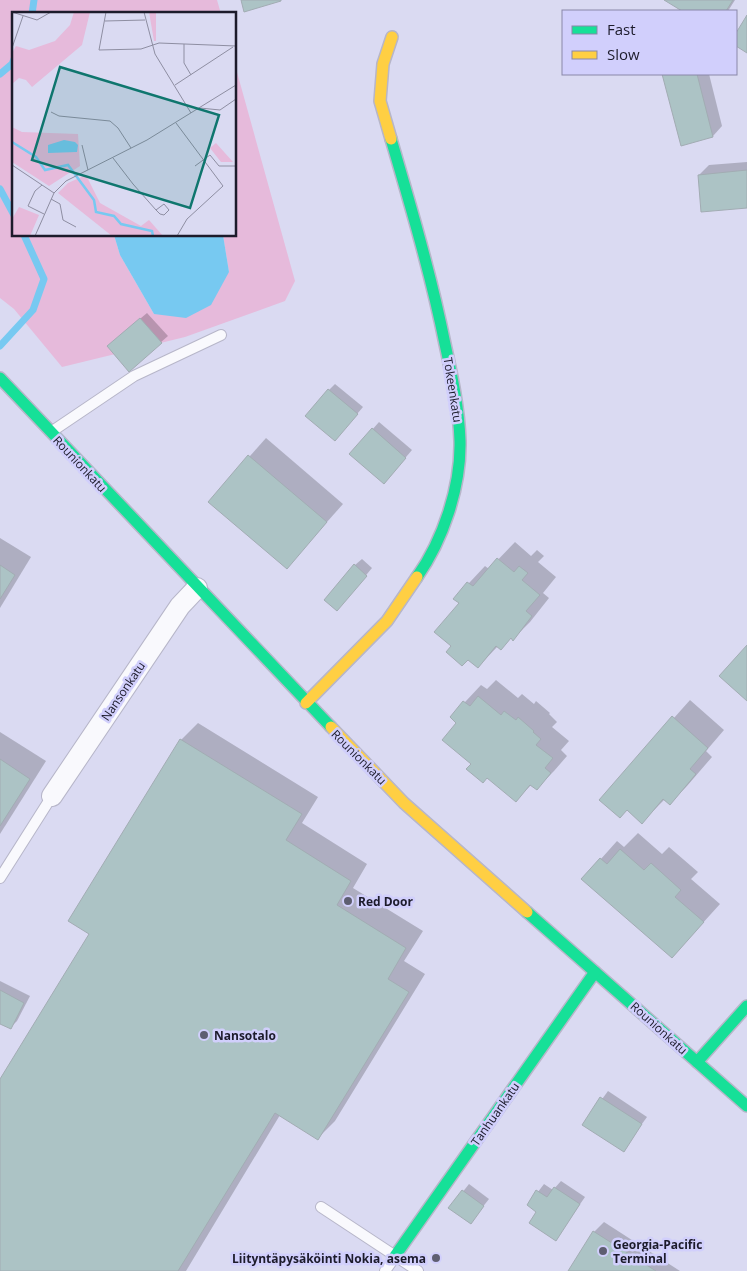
<svg xmlns="http://www.w3.org/2000/svg" width="747" height="1271" viewBox="0 0 747 1271" font-family="'Open Sans',sans-serif">
	<style>
		.green { fill: #e6badb }
		.water { fill: #77c9f1 }
		.shadow { fill: #0003 }
		.lines { fill: none; stroke-linecap: round; stroke-linejoin: round }
		.stream { stroke: #77c9f1; stroke-width: 7 }
		.building { fill: #acc3c5; stroke: #a2acb3 }
		.lane-casing { stroke: #b7b6c9; stroke-width: 12 }
		.street-casing { stroke: #b7b6c9; stroke-width: 22 }
		.fast-casing { stroke: #b7b6c9; stroke-width: 14 }
		.slow-casing { stroke: #b7b6c9; stroke-width: 14 }
		.lane { stroke: #f9f9fd; stroke-width: 10 }
		.street { stroke: #f9f9fd; stroke-width: 20 }
		.fast { stroke: #16e098; stroke-width: 11 }
		.slow { stroke: #ffcf43; stroke-width: 11 }
		.poi-dot { fill: #5e5e71; stroke: #d1cffc; stroke-width: 2 }
		.labels { text-anchor: middle; dominant-baseline: central; stroke-width: 5; stroke-linejoin: round; paint-order: stroke }
		.street-label { font-size: 12px; fill: #1c1b2b; stroke: #d1cffc }
		.poi-label { font-size: 12px; font-weight: bold; fill: #1c1b2b; stroke: #d1cffc; text-anchor: start }
		.inset-river { fill: none; stroke: #77c9f1; stroke-width: 2.5 }
		.inset-road { fill: none; stroke: #8e8ea2; stroke-width: 1 }
		.view { fill: #0f766e; fill-opacity: 0.15; stroke: #0f766e; stroke-width: 2.5 }
		.inset-edge { fill: none; stroke: #1c1b2b; stroke-width: 2.5 }
	</style>
	<rect width="100%" height="100%" fill="#dadaf2"/>
	<path class="green" d="M0,0H217L221,14H14V235H114L120,255L154,314L229,272L223,235H235V65L295,281L285,301L185,337L62,367L14,309L0,298Z"/>
	<path class="water" d="M114,235H223L229,272L211,305L186,318L154,314L120,255Z"/>
	<g class="shadow">
		<path d="M667,0H735L728,11H684Z"/>
		<path d="M664,74H709L722,126L713,136L682,144Z"/>
		<path d="M747,162V207L699,175L709,165Z"/>
		<path d="M147,313L168,336L129,370L115,340Z"/>
		<path d="M335,384L363,407L341,433L329,390Z"/>
		<path d="M379,422L412,450L390,476L351,454Z"/>
		<path d="M266,438L343,504L287,567L209,502Z"/>
		<path d="M0,538L31,557L0,608Z"/>
		<path d="M515,542L531,556L537,550L544,556L538,562L556,577L543,593L549,598L530,622L513,639L512,637L498,646L478,667L453,646L460,603L455,598L485,566L489,569Z"/>
		<path d="M362,559L372,568L343,603L355,565Z"/>
		<path d="M496,680L518,698L522,694L534,704L536,701L550,713L549,714L557,722L552,727L569,741L561,750L567,756L554,771L537,788L532,784L516,800L472,764L458,723L451,717L481,685L487,689Z"/>
		<path d="M690,700L724,730L706,751L712,757L687,786L670,803L665,799L642,822L627,809L601,800Z"/>
		<path d="M198,723L318,797L302,823L367,864L353,888L423,931L404,961L425,974L335,1121L318,1138L280,1115L186,1271H0V1082L91,934L181,740Z"/>
		<path d="M0,732L46,761L0,834Z"/>
		<path d="M638,833L662,854L669,847L698,872L691,879L720,904L672,957L583,879L617,841L624,847Z"/>
		<path d="M0,981L30,996L17,1021L10,1028L0,1023Z"/>
		<path d="M608,1091L647,1117L623,1150L584,1124Z"/>
		<path d="M561,1181L585,1197L556,1239L538,1212L528,1205L544,1184L553,1190Z"/>
		<path d="M469,1184L489,1199L470,1223L450,1208Z"/>
		<path d="M604,1222L680,1271H570L594,1232Z"/>
	</g>
	<g class="lines">
		<g class="stream">
			<path d="M32,14L34,0"/>
			<path d="M0,74L12,64L14,59"/>
			<path d="M0,189L14,215"/>
			<path d="M0,346L33,310L44,279L24,235"/>
		</g>
	</g>
	<g class="building">
		<path d="M241,0H281V1L244,12Z"/>
		<path d="M664,0H733L726,11H682Z"/>
		<path d="M747,15V53L736,46V33Z"/>
		<path d="M662,74H697L713,137L681,146Z"/>
		<path d="M747,170V208L701,212L698,175Z"/>
		<path d="M140,318L162,343L129,372L107,346Z"/>
		<path d="M328,389L358,414L335,441L305,416Z"/>
		<path d="M372,428L406,458L384,484L349,454Z"/>
		<path d="M248,455L327,522L287,569L208,502Z"/>
		<path d="M497,558L514,572L519,566L528,573L522,580L540,595L526,611L532,616L513,641L511,638L501,650L496,646L478,668L468,660L462,666L446,652L451,646L434,632L459,603L453,599L467,582L473,586Z"/>
		<path d="M354,564L367,576L337,611L324,600Z"/>
		<path d="M0,565L15,575L0,599Z"/>
		<path d="M747,645V701L719,676Z"/>
		<path d="M478,696L501,715L504,711L516,720L518,717L534,731L533,732L541,739L536,745L553,758L545,768L551,773L537,790L530,785L516,802L487,778L483,783L466,769L471,764L442,740L456,723L450,717L463,701L470,706Z"/>
		<path d="M672,716L708,748L690,769L696,774L670,805L663,799L642,824L627,810L620,818L599,800Z"/>
		<path d="M180,739L302,814L286,840L351,881L337,905L406,948L388,979L409,992L318,1140L275,1113L178,1271H0V1079L89,934L68,921Z"/>
		<path d="M0,759L30,779L0,826Z"/>
		<path d="M620,849L644,870L651,863L681,890L675,897L704,922L672,958L581,879L600,858L607,864Z"/>
		<path d="M0,990L24,1003L11,1029L0,1024Z"/>
		<path d="M600,1097L642,1124L624,1152L582,1125Z"/>
		<path d="M554,1187L580,1204L556,1241L529,1223L536,1212L527,1205L536,1190L547,1197Z"/>
		<path d="M462,1190L484,1206L471,1224L448,1208Z"/>
		<path d="M593,1231L656,1271H568Z"/>
	</g>
	<g class="lines">
		<defs>
			<g id="lane">
				<path d="M51,432L134,376L221,335"/>
				<path d="M0,878L52,796"/>
				<path d="M321,1207L418,1271"/>
				<path d="M385,1271L395,1257"/>
			</g>
			<path id="street" d="M52,796L180,606L197,588"/>
			<g id="fast">
				<path d="M391,139C411,207 431,275 445,344C452,376 459,408 460,441C461,487 443,540 417,577"/>
				<path d="M0,378L331,727"/>
				<path d="M527,912L747,1106"/>
				<path d="M697,1062L747,1006"/>
				<path d="M395,1256L595,972"/>
			</g>
			<g id="slow">
				<path d="M391,139L380,101L383,64L392,37"/>
				<path d="M306,703L387,621L417,577"/>
				<path d="M331,727L404,803L527,912"/>
			</g>
		</defs>
		<use href="#lane" class="lane-casing"/>
		<use href="#street" class="street-casing"/>
		<use href="#fast" class="fast-casing"/>
		<use href="#slow" class="slow-casing"/>
		<use href="#lane" class="lane"/>
		<use href="#street" class="street"/>
		<use href="#fast" class="fast"/>
		<use href="#slow" class="slow"/>
	</g>
	<g class="poi-dot">
		<circle cx="348" cy="901" r="5"/>
		<circle cx="204" cy="1035" r="5"/>
		<circle cx="603" cy="1251" r="5"/>
		<circle cx="436" cy="1258" r="5"/>
	</g>
	<g class="labels">
		<g class="street-label">
			<text transform="translate(453 390) rotate(81)">Tokeenkatu</text>
			<text transform="translate(80 464) rotate(47)">Rounionkatu</text>
			<text transform="translate(123 691) rotate(-56)">Nansonkatu</text>
			<text transform="translate(359 757) rotate(45)">Rounionkatu</text>
			<text transform="translate(659 1028) rotate(42)">Rounionkatu</text>
			<text transform="translate(495 1114) rotate(-55)">Tanhuankatu</text>
		</g>
		<g class="poi-label">
			<text x="358" y="901">Red Door</text>
			<text x="214" y="1035">Nansotalo</text>
			<text x="613" y="1244">Georgia-Pacific<tspan x="613" dy="14">Terminal</tspan></text>
			<text x="426" y="1258" text-anchor="end">Liityntäpysäköinti Nokia, asema</text>
		</g>
	</g>
	<g transform="translate(12 12)">
		<rect width="224" height="224" fill="#dadaf2"/>
		<path d="M62,0H78L70,33L20,75L14,68L7,66L0,72V41L4,34L17,38L43,29L58,13ZM137,0H144V29H142ZM0,115L10,120L66,122L68,154L37,174L0,150ZM204,131L221,150H209L198,136ZM74,163L88,191L129,214L137,208L151,224H100L46,181L56,171ZM7,195L27,203L18,224H0V207Z" fill="#e6badb"/>
		<path d="M52,128L63,130L66,133L65,140L36,141V133Z" fill="#77c9f1"/>
		<path class="inset-river" d="M0,130L24,145L33,158L56,153L82,188L84,200L102,204L109,212L140,219L141,224"/>
		<path class="inset-road" d="M0,0L25,8L39,0M94,0L87,38L129,37L147,31L224,34M132,0L143,42L179,101M93,9L133,8M172,32V51L179,63M0,36L11,4M163,73L221,35M188,96L208,98L224,87M39,100L47,104L98,109L106,116L119,136M164,111L211,174L175,207L165,224M70,133L76,158M101,146L121,172L144,198L148,202L152,203L157,198L152,192L144,198M0,153L42,181M183,154L198,143L207,154H224M30,173L23,179L16,194L32,202M39,187L48,192L51,208L64,215M23,224L42,181L54,169L135,128L224,73"/>
		<path class="view" d="M48,55L207,103L178,196L20,148Z"/>
		<rect width="224" height="224" class="inset-edge"/>
	</g>
	<rect x="562" y="10" width="175" height="65" fill="#d1cffc" stroke="#8987a8"/>
	<rect x="572" y="26" width="25" height="8" fill="#16e098" stroke="#8987a8"/>
	<text x="607" y="35" font-size="15" fill="#1c1b2b">Fast</text>
	<rect x="572" y="51" width="25" height="8" fill="#ffcf43" stroke="#8987a8"/>
	<text x="607" y="60" font-size="15" fill="#1c1b2b">Slow</text>
</svg>
